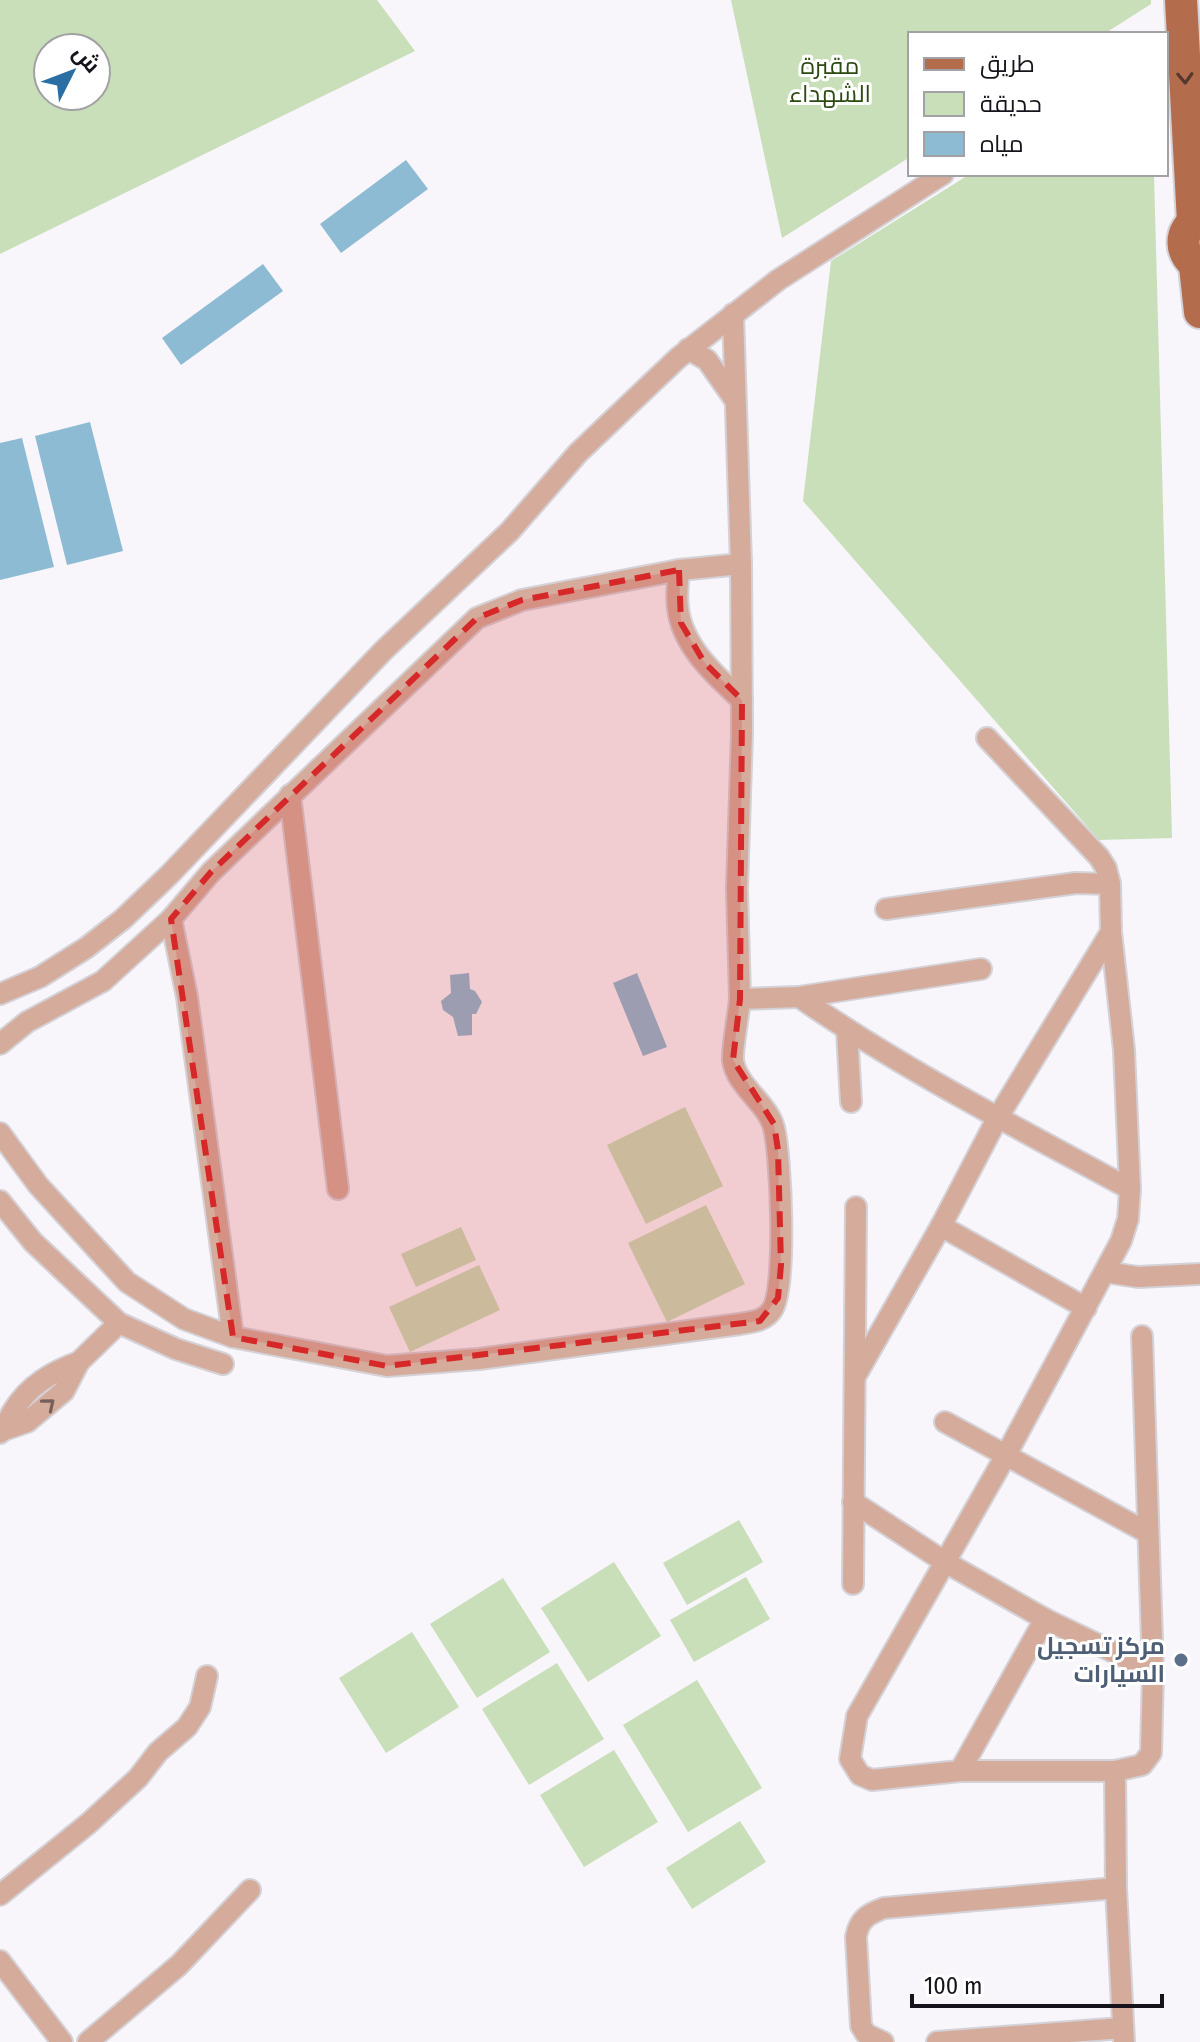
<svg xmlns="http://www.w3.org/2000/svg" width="1200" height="2042" viewBox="0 0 1200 2042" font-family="'Fira Sans Condensed',Cairo,sans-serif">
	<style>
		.green { fill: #c8dfb9; fill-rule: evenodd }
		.water { fill: #8ebbd4 }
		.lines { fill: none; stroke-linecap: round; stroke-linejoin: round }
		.street-casing { stroke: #d4d1d7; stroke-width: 24 }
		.primary-casing { stroke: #d4d1d7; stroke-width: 36 }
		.street { stroke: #d5ac9b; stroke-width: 20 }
		.primary { stroke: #b36c4c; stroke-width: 32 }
		.oneway { stroke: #55372f }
		.oneway2 { stroke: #76605c }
		.marked { fill: #d62828; fill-opacity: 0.2; stroke: #d62828; stroke-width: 6; stroke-dasharray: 16 10; stroke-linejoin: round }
		.service-dot { fill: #5c6f8a; stroke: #fff; stroke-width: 3 }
		.labels { text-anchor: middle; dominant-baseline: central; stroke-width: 6; stroke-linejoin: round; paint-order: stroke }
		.park-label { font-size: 24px; fill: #2c4911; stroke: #fff }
		.service-label { font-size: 24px; font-weight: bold; fill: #4e5e75; stroke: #fff; text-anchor: end }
	</style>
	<rect width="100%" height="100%" fill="#f8f5fb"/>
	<g class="green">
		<path d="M0,0H377L415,51L0,254ZM48,48H96V96H48Z"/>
		<path d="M731,0H1151V4L1104,34H910V157L782,238Z"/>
		<path d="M970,174H1154L1172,838L1099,840L803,501L831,261Z"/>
		<path d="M685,1107L723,1186L646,1224L607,1145Z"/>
		<path d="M706,1205L745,1284L667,1322L628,1243Z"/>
		<path d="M461,1227L476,1260L416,1287L401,1254Z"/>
		<path d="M479,1265L500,1310L410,1352L389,1307Z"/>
		<path d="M739,1520L763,1562L687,1605L663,1563Z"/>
		<path d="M614,1562L661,1636L588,1682L541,1608Z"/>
		<path d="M746,1577L770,1619L694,1662L670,1620Z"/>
		<path d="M503,1578L550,1652L477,1698L430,1624Z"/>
		<path d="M412,1632L459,1707L386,1753L339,1678Z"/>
		<path d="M557,1663L604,1739L529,1785L482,1709Z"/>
		<path d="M697,1680L762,1788L688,1832L623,1725Z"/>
		<path d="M614,1750L658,1822L584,1867L540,1795Z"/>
		<path d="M740,1821L766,1862L692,1909L666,1868Z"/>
	</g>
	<g class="water">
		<path d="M406,160L428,189L341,253L320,224Z"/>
		<path d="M263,264L283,291L181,365L162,338Z"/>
		<path d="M90,422L123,551L67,565L35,436Z"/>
		<path d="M22,438L54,567L0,580V443Z"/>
		<path d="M469,973L470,989L475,991L482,1002L476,1014H472V1035L458,1036L453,1017L443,1010L441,1001L451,993L450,975Z"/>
		<path d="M637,973L667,1047L643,1056L613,983Z"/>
	</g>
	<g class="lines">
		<defs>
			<g id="street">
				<path d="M733,314L741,564L742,733L737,888L740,999L799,997L981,969"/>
				<path d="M688,349L707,360L735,400"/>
				<path d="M741,564L679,570C678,583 676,596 678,608C682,646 716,676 742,700"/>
				<path d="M987,738L1099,857L1106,868L1110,884L1111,932L1124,1050L1130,1189L1128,1219L1121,1241L1005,1457L857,1716L850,1759L860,1775L872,1780L960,1771H1115"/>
				<path d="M290,795L338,1189"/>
				<path d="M886,909L1076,883L1110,884"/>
				<path d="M171,919L187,997L233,1337"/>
				<path d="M0,994L40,977L86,948L123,919L169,875L384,650L510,531L578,453L678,358L778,280L943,174"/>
				<path d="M799,997C904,1070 1018,1128 1130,1189"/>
				<path d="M847,1031L851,1102"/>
				<path d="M0,1044L27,1022L103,981L171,919L211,872L477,618L522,600L679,570"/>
				<path d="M0,1133L38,1185L127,1282L184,1319L233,1337L387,1366L479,1359L740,1324C752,1322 765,1321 772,1310C787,1289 781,1155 774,1128C768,1103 736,1086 733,1060C732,1048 739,1013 740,999"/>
				<path d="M0,1201L33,1242L119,1323L176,1349L223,1364"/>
				<path d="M941,1226L1086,1308"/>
				<path d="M1105,1272L1138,1277L1200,1274"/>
				<path d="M856,1375L941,1226L998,1117L1111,932"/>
				<path d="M945,1422L1148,1533"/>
				<path d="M4,1430L27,1422L64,1391L79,1362L119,1323"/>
				<path d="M0,1433C6,1427 8,1419 13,1411C29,1385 52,1372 79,1362"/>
				<path d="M853,1502L945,1562L1045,1619L1153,1671"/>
				<path d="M853,1584L856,1207"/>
				<path d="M960,1771L1045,1619"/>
				<path d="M0,1895L89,1823L138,1778L158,1752L187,1727L200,1707L207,1676"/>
				<path d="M0,1961L62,2042"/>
				<path d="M88,2042L179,1965L250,1890"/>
				<path d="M883,2042L866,2034L861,2026L856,1937C859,1919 868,1914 884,1908L1116,1888"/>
				<path d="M937,2042L1123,2028"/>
				<path d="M1124,2042L1116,1888L1115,1771L1142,1765L1151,1753L1153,1671L1142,1336"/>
			</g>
			<g id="primary">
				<path d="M1181,0L1193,222"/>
				<path d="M1200,218C1177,229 1179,257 1200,267"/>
				<path d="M1195,266L1200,312"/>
			</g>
		</defs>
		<use href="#street" class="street-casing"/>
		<use href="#primary" class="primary-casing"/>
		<use href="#street" class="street"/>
		<use href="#primary" class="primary"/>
	</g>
	<defs><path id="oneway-chevron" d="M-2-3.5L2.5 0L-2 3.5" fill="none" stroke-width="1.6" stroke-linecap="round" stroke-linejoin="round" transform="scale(2)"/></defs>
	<use class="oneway" href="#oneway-chevron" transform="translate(1185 78) rotate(88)"/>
	<use class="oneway2" href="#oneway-chevron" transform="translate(49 1404) rotate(-40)"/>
	<path class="marked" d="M679,570L681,623L704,662L742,700L740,999L733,1060L774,1124L778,1150L781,1265L778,1298L760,1321L387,1366L233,1337L171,919L211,872L477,618L522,600Z"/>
	<circle class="service-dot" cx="1181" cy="1660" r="8"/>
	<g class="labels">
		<g class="park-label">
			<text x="830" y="66">مقبرة<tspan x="830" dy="28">الشهداء</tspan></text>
		</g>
		<g class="service-label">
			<text x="1165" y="1646">مركز تسجيل<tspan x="1165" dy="28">السيارات</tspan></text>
		</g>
	</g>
	<rect x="908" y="32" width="260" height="144" fill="#ffffff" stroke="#a2a1a4" stroke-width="2"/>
	<rect x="924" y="58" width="40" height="12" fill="#b36c4c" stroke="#a2a1a4" stroke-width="2"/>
	<text x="980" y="72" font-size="24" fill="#17131c">طريق</text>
	<rect x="924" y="92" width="40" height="24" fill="#c8dfb9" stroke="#a2a1a4" stroke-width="2"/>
	<text x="980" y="112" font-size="24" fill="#17131c">حديقة</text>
	<rect x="924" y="132" width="40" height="24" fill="#8ebbd4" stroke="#a2a1a4" stroke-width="2"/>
	<text x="980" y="152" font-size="24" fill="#17131c">مياه</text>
	<g transform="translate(72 72) rotate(48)"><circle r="38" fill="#ffffff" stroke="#a2a1a4" stroke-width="2"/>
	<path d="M0-6L14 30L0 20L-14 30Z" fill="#2a6ea3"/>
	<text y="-12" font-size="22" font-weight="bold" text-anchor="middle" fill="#17131c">ش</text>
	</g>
	<path d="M912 1994v12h250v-12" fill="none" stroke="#17131c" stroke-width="4"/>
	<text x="924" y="1994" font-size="24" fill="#17131c" stroke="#ffffff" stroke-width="6" paint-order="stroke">100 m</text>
</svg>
